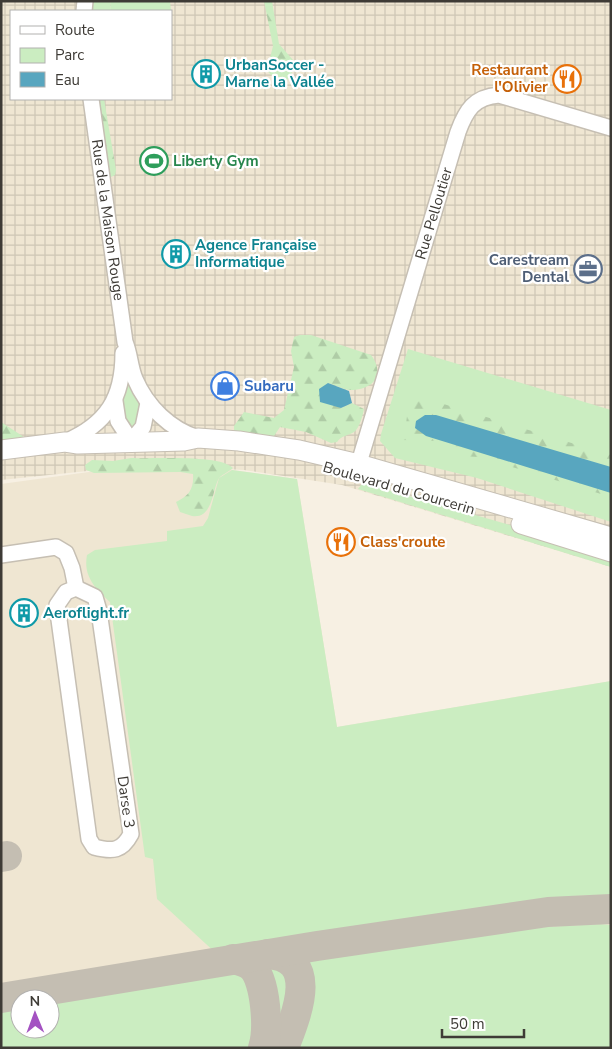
<svg xmlns="http://www.w3.org/2000/svg" width="612" height="1049" viewBox="0 0 612 1049" font-family="'Nunito Sans',sans-serif">
	<style>
		.industrial { fill: url(#industrial-grid); fill-rule: evenodd }
		.built { fill: #efe6d2; fill-rule: evenodd }
		.green { fill: #cbedc1 }
		.forest { fill: url(#forest-firs) }
		.water { fill: #58a6bf }
		.lines { fill: none; stroke-linecap: round; stroke-linejoin: round }
		.taxiway { stroke: #c4beb2; stroke-width: 30 }
		.minor-casing { stroke: #c6bfb3; stroke-width: 18 }
		.major-casing { stroke: #c6bfb3; stroke-width: 21 }
		.minor { stroke: #fff; stroke-width: 15 }
		.major { stroke: #fff; stroke-width: 19 }
		.labels { text-anchor: middle; dominant-baseline: central; stroke-width: 4.5; stroke-linejoin: round; paint-order: stroke }
		.culture-label { font-size: 15px; font-weight: bold; fill: #0d838f; stroke: #fff; text-anchor: start }
		.food-label { font-size: 15px; font-weight: bold; fill: #c56008; stroke: #fff; text-anchor: end }
		.leisure-label { font-size: 15px; font-weight: bold; fill: #27864d; stroke: #fff; text-anchor: start }
		.street-label { font-size: 15px; fill: #3e3b36; stroke: #fff }
		.service-label { font-size: 15px; font-weight: bold; fill: #4e5e75; stroke: #fff; text-anchor: end }
		.shop-label { font-size: 15px; font-weight: bold; fill: #366cbe; stroke: #fff; text-anchor: start }
	</style>
	<defs>
		<pattern id="industrial-grid" width="8" height="8" patternUnits="userSpaceOnUse" patternTransform="scale(1.25)"><rect width="8" height="8" fill="#efe6d2"/><path d="M0 4h8M4 0v8" fill="none" stroke="#cec6b5"/></pattern>
		<pattern id="forest-firs" width="22" height="20" patternUnits="userSpaceOnUse" patternTransform="scale(1.25)"><rect width="22" height="20" fill="#cbedc1"/><path d="M5 1l3.5 6h-7zM16 11l3.5 6h-7z" fill="#afcca6"/></pattern>
	</defs>
	<rect width="100%" height="100%" fill="#f7f0e3"/>
	<path class="industrial" d="M1,1H611V567L342,485L244,470L145,465L1,480ZM11,11H171V99H11Z"/>
	<path class="built" d="M111,469L232,470L297,479L337,727L611,681V1048H1V484ZM20,999H50V1029H20Z"/>
	<g class="green">
		<path d="M110,1H170L171,11H111Z"/>
		<path d="M408,349L611,410V522L477,478L395,458L380,441L381,434Z"/>
		<path d="M128,374L142,406L141,420L130,430L120,407Z"/>
		<path d="M232,470L297,479L337,727L611,681V895L573,896L539,901L218,955L157,899L153,859L145,857L110,602C95,588 83,576 87,555L95,550L167,541V531L203,526L208,518L219,478Z"/>
		<path d="M367,484L611,554V567L358,489L361,485Z"/>
		<path d="M600,924L611,925V1048H293V1042L306,1005L307,994L302,955L318,952L320,955L546,927Z"/>
		<path d="M278,964C306,972 290,1031 274,1045L272,1041L273,1022L267,980L270,968Z"/>
		<path d="M227,967L243,970L252,982L260,1031L254,1048H1V1004L20,1001V1029H50V999H31Z"/>
	</g>
	<g class="forest">
		<path d="M91,1H110L111,11H90Z"/>
		<path d="M264,1H272L279,44L293,60L291,78C281,83 273,79 267,70L273,46Z"/>
		<path d="M97,99H104L116,170L115,175L111,177L107,174Z"/>
		<path d="M300,335H311L371,355C386,375 373,390 350,390C344,390 335,385 328,383L341,408L352,403L364,409C363,415 359,429 354,432C348,436 342,435 337,442L331,443L306,432L280,427L272,439L234,435V426L244,412L274,418L284,410L294,367L291,351L294,337Z"/>
		<path d="M414,395L611,455V467L436,415L426,436L442,441L401,440L398,435L400,428L406,424L409,400Z"/>
		<path d="M1,422L24,437L1,440Z"/>
		<path d="M454,444L611,493V497L479,457L460,456L452,451Z"/>
		<path d="M131,458C151,459 221,454 233,468C229,472 220,475 218,480C212,493 212,519 192,516C188,515 184,513 180,512L176,502C189,496 194,489 193,474L180,472L94,473L86,470L85,465L92,460L113,461Z"/>
	</g>
	<g class="water">
		<path d="M328,383L349,391L352,403L341,408L320,402L319,389Z"/>
		<path d="M425,415H436L611,467V493L426,436L415,428L416,421Z"/>
	</g>
	<g class="lines">
		<g class="taxiway">
			<path d="M1,857L7,856"/>
			<path d="M268,954C322,958 295,1018 284,1048"/>
			<path d="M233,959C240,961 246,962 252,967C266,980 269,1030 263,1048"/>
			<path d="M1,998L317,946L548,912L611,909"/>
		</g>
		<defs>
			<g id="minor">
				<path d="M84,11L85,1"/>
				<path id="s1" d="M91,99L125,342C130,354 130,367 135,379C147,407 170,429 198,438"/>
				<path d="M115,401L118,421L131,441L143,427L148,403"/>
				<path d="M65,442C107,424 123,398 123,353"/>
				<path id="s2" d="M356,473L458,132C466,110 474,97 499,95L611,128"/>
				<path d="M1,555L56,547L66,553L72,568L76,588"/>
				<path d="M76,588L95,597L99,611L131,834C122,851 113,852 94,847L89,839L57,605L66,592Z"/>
			</g>
			<g id="major">
				<path d="M1,450L65,442L78,444L184,441L198,438L239,441L299,450L359,464L611,537"/>
				<path d="M521,524L611,552"/>
			</g>
		</defs>
		<use href="#minor" class="minor-casing"/>
		<use href="#major" class="major-casing"/>
		<use href="#minor" class="minor"/>
		<use href="#major" class="major"/>
	</g>
	<defs>
		<symbol id="building-ring" viewBox="-11 -11 22 22"><circle r="9.5" fill="#fff" stroke="#0f9aa8" stroke-width="1.5"/><path d="M-4-6H4V6H1V3H-1V6H-4ZM-2.5-4.3h1.7v1.8h-1.7ZM.8-4.3h1.7v1.8H.8ZM-2.5-1h1.7V.8h-1.7ZM.8-1h1.7V.8H.8Z" fill="#0f9aa8"/></symbol>
		<symbol id="restaurant-ring" viewBox="-11 -11 22 22"><circle r="9.5" fill="#fff" stroke="#e8710a" stroke-width="1.5"/><path d="M-5-6h1v4h1v-4h1v4h1v-4h1v5L-1.5 .5V6h-2V.5L-5-1ZM5-6V6H3V1.5H1.5Q1.5-4 5-6Z" fill="#e8710a"/></symbol>
		<symbol id="stadium-ring" viewBox="-11 -11 22 22"><circle r="9.5" fill="#fff" stroke="#2e9e5b" stroke-width="1.5"/><path d="M0-5a6.5 5 0 1 0 0 10a6.5 5 0 1 0 0-10ZM-3.5-1.8h7v3.6h-7Z" fill="#2e9e5b"/></symbol>
		<symbol id="office-ring" viewBox="-11 -11 22 22"><circle r="9.5" fill="#fff" stroke="#5c6f8a" stroke-width="1.5"/><path d="M-6-3h4V-5.5h4V-3h4V5H-6ZM-1-4.5V-3h2v-1.5ZM-6 0V1H6V0Z" fill="#5c6f8a"/></symbol>
		<symbol id="shop-ring" viewBox="-11 -11 22 22"><circle r="9.5" fill="#fff" stroke="#3f7fe0" stroke-width="1.5"/><path d="M-5-2.5h2.3a2.7 3.5 0 0 1 5.4 0H5L5.5 6h-11ZM-1.5-2.5h3a1.5 2.3 0 0 0-3 0Z" fill="#3f7fe0"/></symbol>
	</defs>
	<g fill-rule="evenodd">
		<use href="#building-ring" x="190" y="58" width="32" height="32"/>
		<use href="#restaurant-ring" x="551" y="63" width="32" height="32"/>
		<use href="#stadium-ring" x="138" y="145" width="32" height="32"/>
		<use href="#building-ring" x="160" y="238" width="32" height="32"/>
		<use href="#office-ring" x="572" y="253" width="32" height="32"/>
		<use href="#shop-ring" x="209" y="370" width="32" height="32"/>
		<use href="#restaurant-ring" x="325" y="526" width="32" height="32"/>
		<use href="#building-ring" x="8" y="597" width="32" height="32"/>
	</g>
	<g class="labels">
		<g class="culture-label">
			<text x="225" y="65">UrbanSoccer -<tspan x="225" dy="17">Marne la Vallée</tspan></text>
			<text x="195" y="245">Agence Française<tspan x="195" dy="17">Informatique</tspan></text>
			<text x="43" y="613">Aeroflight.fr</text>
		</g>
		<g class="food-label">
			<text x="548" y="70">Restaurant<tspan x="548" dy="17">l'Olivier</tspan></text>
			<text x="360" y="542" text-anchor="start">Class'croute</text>
		</g>
		<g class="leisure-label">
			<text x="173" y="161">Liberty Gym</text>
		</g>
		<g class="street-label">
			<text stroke="none"><textPath href="#s2" startOffset="271">Rue Pelloutier</textPath></text>
			<text stroke="none"><textPath href="#s1" startOffset="122">Rue de la Maison Rouge</textPath></text>
			<text transform="translate(399 488) rotate(16)">Boulevard du Courcerin</text>
			<text transform="translate(126 802) rotate(82)">Darse 3</text>
		</g>
		<g class="service-label">
			<text x="569" y="260">Carestream<tspan x="569" dy="17">Dental</tspan></text>
		</g>
		<g class="shop-label">
			<text x="244" y="386">Subaru</text>
		</g>
	</g>
	<rect width="612" height="1049" fill="none" stroke="#3e3b36" stroke-width="5"/>
	<rect x="10" y="10" width="162" height="90" fill="#ffffff" stroke="#b2b1af"/>
	<rect x="20" y="26" width="25" height="8" fill="#ffffff" stroke="#b2b1af"/>
	<text x="55" y="35" font-size="15" fill="#3e3b36">Route</text>
	<rect x="20" y="48" width="25" height="15" fill="#cbedc1" stroke="#b2b1af"/>
	<text x="55" y="60" font-size="15" fill="#3e3b36">Parc</text>
	<rect x="20" y="72" width="25" height="15" fill="#58a6bf" stroke="#b2b1af"/>
	<text x="55" y="85" font-size="15" fill="#3e3b36">Eau</text>
	<g transform="translate(35 1014) rotate(359)"><circle r="24" fill="#ffffff" stroke="#b2b1af"/>
	<path d="M0-4L9 19L0 12L-9 19Z" fill="#a452c2"/>
	<text y="-8" font-size="14" font-weight="bold" text-anchor="middle" fill="#3e3b36">N</text>
	</g>
	<path d="M442 1029v8h82v-8" fill="none" stroke="#3e3b36" stroke-width="2.5"/>
	<text x="450" y="1029" font-size="15" fill="#3e3b36" stroke="#ffffff" stroke-width="4" paint-order="stroke">50 m</text>
</svg>
